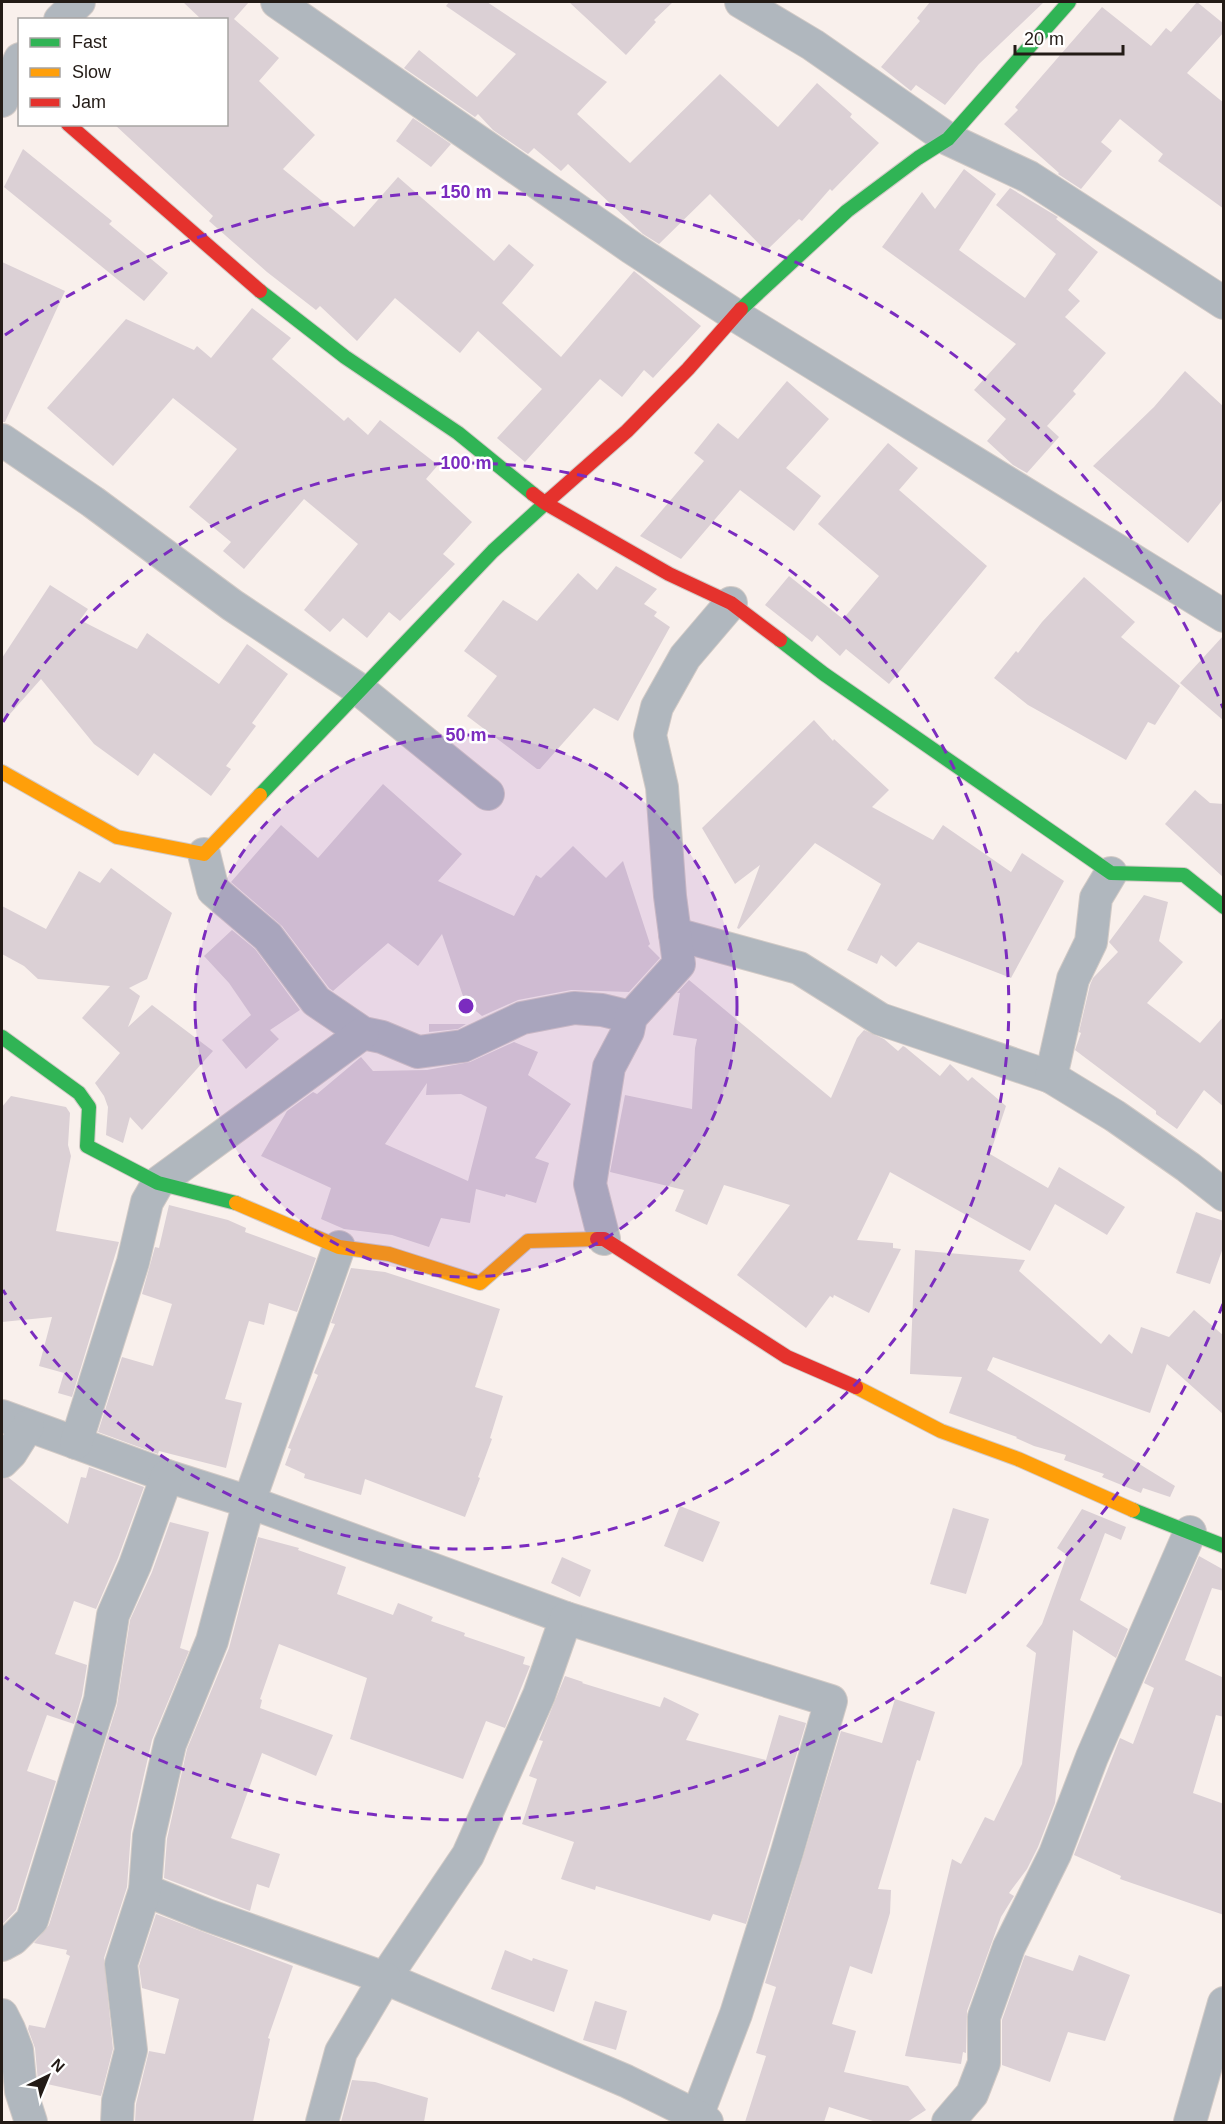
<svg xmlns="http://www.w3.org/2000/svg" width="1225" height="2124" viewBox="0 0 1225 2124" font-family="Arial,sans-serif">
	<style>
		.building { fill: #dbd0d5; fill-rule: evenodd }
		.lines { fill: none; stroke-linecap: round; stroke-linejoin: round }
		.street-casing { stroke: #d2cac6; stroke-width: 34 }
		.fast-casing { stroke: #d2cac6; stroke-width: 16 }
		.slow-casing { stroke: #d2cac6; stroke-width: 16 }
		.jam-casing { stroke: #d2cac6; stroke-width: 16 }
		.street { stroke: #b0b7be; stroke-width: 32 }
		.fast { stroke: #30b455; stroke-width: 14 }
		.slow { stroke: #ff9f0a; stroke-width: 14 }
		.jam { stroke: #e5322d; stroke-width: 14 }
		.ring { fill: none; stroke: #7b2cbf; stroke-width: 3; stroke-dasharray: 10 8 }
		.centre { fill: #7b2cbf; stroke: #fff; stroke-width: 3 }
		.ring-label { font-size: 18px; text-anchor: middle; font-weight: bold; fill: #7b2cbf; stroke: #fff; stroke-width: 5; stroke-linejoin: round; paint-order: stroke }
	</style>
	<rect width="100%" height="100%" fill="#f9f0ec"/>
	<g class="building">
		<path d="M183,2H249L234,19L279,58L259,81L315,135L283,169L354,227L398,177L494,261L509,244L534,265L502,303L561,357L634,271L701,326L653,378L644,370L622,397L600,379L525,462L497,438L542,389L478,331L460,353L395,298L357,341L320,306L316,310L267,272L209,221L213,216L114,124H226V20H202Z"/>
		<path d="M449,2H487L607,82L577,114L630,163L720,74L778,127L817,83L852,114L850,117L879,143L832,191L830,189L802,221L799,219L766,251L710,194L659,244L643,234L568,164L561,171L534,148L528,154L493,130L478,114L475,117L404,68L419,50L477,97L516,54L446,6Z"/>
		<path d="M569,2H673L654,20L656,22L626,55Z"/>
		<path d="M930,2H1044L979,64L945,105L916,85L911,91L881,67L920,21L917,18Z"/>
		<path d="M1197,2L1224,24V32L1187,73L1224,103V209L1158,161L1163,154L1120,119L1101,142L1112,151L1081,189L1058,174L1059,173L1004,124L1018,110L1015,107L1102,7L1151,46L1166,28L1171,32Z"/>
		<path d="M413,118L451,144L431,167L396,141Z"/>
		<path d="M23,149L112,221L109,224L168,273L144,301L4,187Z"/>
		<path d="M964,169L996,194L959,250L1025,298L1056,254L996,205L1010,188L1058,217L1056,219L1098,252L1068,290L1080,301L1065,317L1106,353L1073,391L1076,394L1047,426L1059,437L1027,473L1013,465L987,441L1006,419L974,390L1016,344L882,247L922,192L935,209Z"/>
		<path d="M2,262L65,291L5,422H2Z"/>
		<path d="M252,308L291,338L272,359L344,421L348,417L368,435L380,420L438,465L426,479L472,522L443,554L455,564L400,621L389,612L367,638L343,618L330,632L304,610L358,544L304,499L244,569L223,551L231,542L189,507L237,449L173,398L113,466L47,408L126,319L194,350L197,346L211,358Z"/>
		<path d="M1185,371L1224,407V498L1188,543L1093,466L1154,407Z"/>
		<path d="M787,381L829,419L786,468L821,496L794,531L740,490L681,559L640,536L704,461L694,453L718,423L738,439Z"/>
		<path d="M888,443L918,468L899,490L987,566L889,684L846,649L840,656L817,635L812,642L765,605L789,576L843,619L879,576L818,524Z"/>
		<path d="M616,566L657,589L644,604L657,612L654,616L670,627L618,721L594,708L540,769H537L467,716L497,676L464,651L503,600L537,621L578,573L597,590Z"/>
		<path d="M1084,577L1135,622L1121,637L1180,686L1155,725L1148,722L1126,760L1028,705L994,678L1016,651L1018,653L1042,622Z"/>
		<path d="M50,585L88,609L80,620L137,649L147,633L219,684L247,644L288,674L252,723L256,726L226,766L231,769L211,796L154,753L138,776L94,744L41,679L2,723V658Z"/>
		<path d="M1224,635V721L1180,683Z"/>
		<path d="M814,720L833,741L834,739L889,790L872,807L933,840L943,825L1011,872L1022,853L1064,881L1011,978L918,942L896,967L881,955L877,964L847,950L881,884L815,843L739,929L737,928L760,865L735,884L702,828Z"/>
		<path d="M383,784L462,854L438,881L514,916L536,875L541,878L573,846L606,878L623,861L650,944L648,946L660,958L629,992L571,990L518,1000L482,1016L465,1002L442,934L418,966L388,943L333,991L329,988L282,926L231,882L281,825L318,858Z"/>
		<path d="M1195,790L1210,803L1224,804V878L1165,824Z"/>
		<path d="M111,868L172,913L147,979L129,988L140,996L128,1027L152,1005L213,1051L142,1130L130,1117L123,1143L106,1135L108,1107L104,1096L95,1083L120,1053L82,1018L110,986L38,979L24,966L2,954V906L46,929L79,871L100,883Z"/>
		<path d="M1144,895L1168,902L1159,941L1183,962L1147,1003L1200,1043L1224,1016V1107L1204,1090L1177,1129L1156,1114V1111L1075,1050L1081,1033L1079,1032L1090,985L1093,978L1118,952L1109,942Z"/>
		<path d="M232,930L255,949L300,1010L270,1030L279,1039L246,1069L222,1040L251,1015L229,983L204,956Z"/>
		<path d="M689,980L831,1098L857,1038L864,1030L884,1039L898,1051L903,1046L905,1047L940,1076L950,1064L968,1081L972,1077L1006,1106L990,1154L1048,1188L1059,1167L1125,1207L1107,1235L1055,1204L1030,1251L890,1172L857,1240L893,1243V1248L901,1249L869,1313L834,1295L833,1298L830,1296L806,1328L737,1275L790,1205L724,1185L707,1225L675,1211L684,1190L610,1172L625,1095L692,1109L695,1048L697,1039L673,1035L680,993H677Z"/>
		<path d="M429,1024H466L458,1029L429,1032Z"/>
		<path d="M514,1042L538,1052L528,1075L571,1104L535,1158L549,1163L536,1203L506,1194L505,1197L476,1189L470,1223L441,1218L429,1247L392,1235L344,1229L321,1219L331,1188L261,1156L287,1111L313,1092L317,1094L361,1057L373,1071L427,1070L470,1062ZM427,1083L426,1095L461,1094L487,1107L468,1181L385,1144Z"/>
		<path d="M11,1096L66,1107L70,1113L68,1145L71,1156L56,1231L119,1242L72,1397L58,1393L64,1373L39,1366L52,1317L2,1322V1107Z"/>
		<path d="M169,1205L228,1220L246,1228L245,1232L316,1258L297,1312L269,1303L264,1325L249,1321L225,1399L242,1403L226,1468L159,1451L158,1454L98,1432L122,1357L153,1366L172,1304L142,1294L155,1247L159,1248Z"/>
		<path d="M1196,1212L1224,1221V1245L1210,1284L1176,1273Z"/>
		<path d="M915,1250L1025,1260L1019,1271L1101,1344L1109,1334L1132,1354L1141,1327L1169,1337L1194,1310L1224,1336V1415L1167,1364L1150,1413L993,1357L987,1370L1175,1486L1170,1497L1143,1488L1141,1493L1102,1477L1104,1474L1064,1460L1066,1455L1034,1446L1016,1438L1017,1437L949,1413L962,1377L910,1374Z"/>
		<path d="M351,1268L385,1272L500,1309L475,1387L503,1396L490,1438L492,1439L478,1477L480,1478L465,1517L365,1479L361,1495L304,1478L305,1474L285,1465L291,1449L288,1448L318,1375L314,1373L335,1324L331,1323Z"/>
		<path d="M89,1467L144,1487L118,1558L96,1609L74,1601L55,1654L87,1665L82,1696L74,1724L47,1715L27,1771L56,1781L16,1910L2,1925V1479L9,1478L68,1524L81,1477L86,1478Z"/>
		<path d="M680,1506L720,1522L703,1562L664,1546Z"/>
		<path d="M953,1508L989,1519L966,1594L930,1584Z"/>
		<path d="M1082,1509L1126,1527L1121,1540L1105,1533L1080,1600L1128,1629L1116,1658L1073,1630L1055,1803L1038,1847L1027,1869L1009,1893L1014,1896L1001,1917L967,2011L966,2053L963,2052L961,2064L905,2056L952,1859L961,1864L985,1817L994,1821L1022,1764L1036,1653L1026,1646L1042,1624L1067,1555L1057,1548Z"/>
		<path d="M170,1522L209,1532L180,1648L189,1651L152,1740L131,1832L127,1887L104,1958L113,2049L101,2096L38,2082L35,2048L28,2029L29,2025L45,2028L70,1956L66,1954L67,1950L34,1943L49,1925L117,1705L130,1620L152,1572Z"/>
		<path d="M258,1537L299,1548L298,1550L346,1567L337,1594L393,1615L398,1603L433,1617L431,1621L465,1633L464,1636L525,1657L523,1664L530,1666L505,1728L486,1721L463,1779L350,1739L367,1678L279,1644L260,1699L262,1700L260,1708L333,1735L316,1776L262,1753L231,1838L280,1854L269,1888L257,1884L250,1911L164,1878L167,1839L187,1749L229,1648Z"/>
		<path d="M1199,1556L1224,1570V1591L1212,1588L1185,1660L1224,1678V1717L1216,1715L1193,1793L1224,1804V1915L1120,1879L1121,1876L1074,1855L1120,1738L1133,1744L1154,1688L1144,1683Z"/>
		<path d="M562,1557L591,1570L580,1597L551,1583Z"/>
		<path d="M565,1676L583,1682L582,1683L660,1707L664,1697L699,1714L686,1740L766,1760L779,1715L806,1723L746,1924L713,1914L710,1921L596,1886L595,1890L561,1879L574,1842L522,1824L537,1779L529,1776L543,1741L539,1740Z"/>
		<path d="M895,1699L935,1712L920,1761L917,1760L878,1889L891,1890L890,1913L872,1974L850,1966L832,2024L856,2031L844,2072L908,2086L926,2110L907,2122H876L829,2107L824,2122H745L766,2056L756,2053L776,1987L765,1983L841,1731L882,1743Z"/>
		<path d="M156,1914L293,1966L268,2038L270,2039L253,2122H135L136,2104L149,2051L165,2054L179,1999L142,1988L139,1966Z"/>
		<path d="M505,1950L532,1961L533,1958L568,1970L554,2012L491,1989Z"/>
		<path d="M1025,1955L1073,1971L1079,1955L1130,1975L1105,2041L1068,2032L1050,2082L1002,2065V2020Z"/>
		<path d="M595,2001L627,2011L616,2050L583,2040Z"/>
		<path d="M352,2080L375,2082L428,2098L424,2122H341Z"/>
	</g>
	<g class="lines">
		<defs>
			<g id="street">
				<path d="M277,2L632,248L735,315L1224,616"/>
				<path d="M741,2L813,45L948,139L1029,177L1224,303"/>
				<path d="M60,20L79,2"/>
				<path d="M2,101L20,59"/>
				<path d="M2,440L93,502L232,605L360,690L488,794"/>
				<path d="M204,854L213,890L268,937L316,1001L363,1033L382,1037L418,1052L463,1046L522,1018L574,1008L602,1010L631,1017"/>
				<path d="M675,934L799,968L880,1019L1051,1077L1115,1116L1188,1167L1224,1195"/>
				<path d="M1051,1077L1073,979L1091,942L1096,898L1111,873"/>
				<path d="M604,1239L590,1184L609,1067L628,1031L631,1017L679,964L670,896L662,787L650,735L657,707L685,657L731,603"/>
				<path d="M2,1416L167,1476L249,1502L566,1618L831,1701L787,1852L736,2014L697,2116"/>
				<path d="M76,1443L133,1262L147,1202L158,1183L363,1033"/>
				<path d="M2,1462L11,1453L28,1426"/>
				<path d="M566,1618L539,1695L468,1855L385,1978L626,2081L697,2116L707,2122"/>
				<path d="M145,1890L207,1915L385,1978L341,2052L322,2122"/>
				<path d="M2,1945L13,1939L32,1920L100,1700L113,1615L135,1565L167,1476"/>
				<path d="M2,2015L9,2029L17,2050L21,2091L31,2122"/>
				<path d="M117,2122L118,2101L131,2050L121,1964L145,1890L149,1836L170,1744L212,1641L249,1502L339,1247"/>
				<path d="M948,2122L972,2094L984,2063V2017L1009,1947L1055,1854L1092,1757L1190,1532"/>
				<path d="M1190,2122L1224,2003"/>
			</g>
			<g id="fast">
				<path d="M260,291L345,357L458,433L533,494"/>
				<path d="M741,309L847,211L918,158L948,139L1069,2"/>
				<path d="M780,640L824,674L1111,873L1184,875L1224,907"/>
				<path d="M260,795L493,551L550,499"/>
				<path d="M2,1037L79,1093L89,1107L87,1146L158,1183L236,1203"/>
				<path d="M1133,1510L1224,1546"/>
			</g>
			<g id="slow">
				<path d="M2,772L117,837L204,854L260,795"/>
				<path d="M236,1203L339,1247L389,1254L480,1283L528,1241L597,1239"/>
				<path d="M856,1387L941,1431L1018,1459L1133,1510"/>
			</g>
			<g id="jam">
				<path d="M68,124L260,291"/>
				<path d="M533,494L545,503L669,574L731,603L780,640"/>
				<path d="M550,499L627,431L688,369L741,309"/>
				<path d="M597,1239H604L787,1357L856,1387"/>
			</g>
		</defs>
		<use href="#street" class="street-casing"/>
		<use href="#fast" class="fast-casing"/>
		<use href="#slow" class="slow-casing"/>
		<use href="#jam" class="jam-casing"/>
		<use href="#street" class="street"/>
		<use href="#fast" class="fast"/>
		<use href="#slow" class="slow"/>
		<use href="#jam" class="jam"/>
	</g>
	<circle cx="466" cy="1006" r="271" fill="#7b2cbf" fill-opacity=".12"/>
	<g class="ring">
		<circle cx="466" cy="1006" r="271"/>
		<path d="M3 722A543 543 0 1 1 3 1290"/>
		<path d="M1223 1304A814 814 0 0 1 5 1677M5 335A814 814 0 0 1 1223 708"/>
	</g>
	<circle cx="466" cy="1006" r="9" class="centre"/>
	<g class="ring-label">
		<text x="466" y="198">150 m</text>
		<text x="466" y="469">100 m</text>
		<text x="466" y="741">50 m</text>
	</g>
	<rect width="1225" height="2124" fill="none" stroke="#231b16" stroke-width="6"/>
	<rect x="18" y="18" width="210" height="108" fill="#ffffff" stroke="#a7a4a2" stroke-width="1.5"/>
	<rect x="30" y="38" width="30" height="9" fill="#30b455" stroke="#a7a4a2" stroke-width="1.5"/>
	<text x="72" y="48" font-size="18" fill="#231b16">Fast</text>
	<rect x="30" y="68" width="30" height="9" fill="#ff9f0a" stroke="#a7a4a2" stroke-width="1.5"/>
	<text x="72" y="78" font-size="18" fill="#231b16">Slow</text>
	<rect x="30" y="98" width="30" height="9" fill="#e5322d" stroke="#a7a4a2" stroke-width="1.5"/>
	<text x="72" y="108" font-size="18" fill="#231b16">Jam</text>
	<g transform="translate(48 2076) rotate(43)" stroke="#ffffff" stroke-width="4.5" paint-order="stroke">
	<path d="M0-4.5L10 22L0 15L-10 22Z" fill="#231b16"/>
	<text y="-9" font-size="16" font-weight="bold" text-anchor="middle" fill="#231b16">N</text>
	</g>
	<path d="M1015 45v9h108v-9" fill="none" stroke="#231b16" stroke-width="3"/>
	<text x="1024" y="45" font-size="18" fill="#231b16" stroke="#ffffff" stroke-width="4.5" paint-order="stroke">20 m</text>
</svg>
